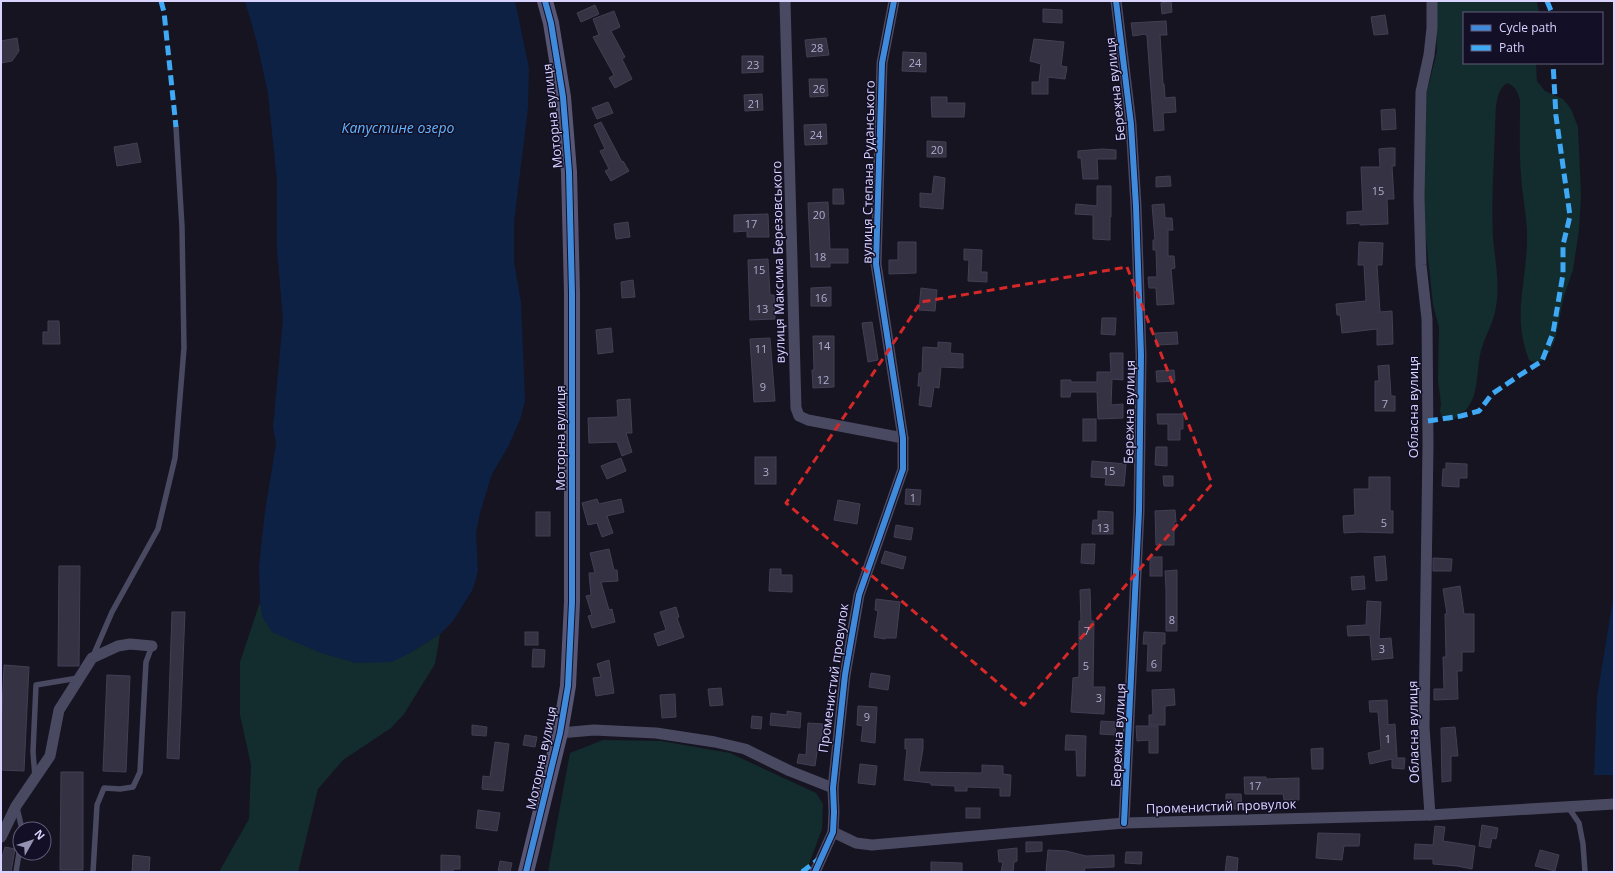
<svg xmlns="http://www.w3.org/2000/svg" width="1615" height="873" viewBox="0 0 1615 873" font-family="'Open Sans',sans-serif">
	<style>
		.green { fill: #132c2d }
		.water { fill: #0d2144 }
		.building { fill: #343243; stroke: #433f54 }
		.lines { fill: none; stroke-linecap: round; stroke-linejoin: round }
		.lane { stroke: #4a4962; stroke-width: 5.5 }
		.street { stroke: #4a4962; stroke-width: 11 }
		.secondary { stroke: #575674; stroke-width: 16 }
		.quiet { stroke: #3fa9f5; stroke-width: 5; stroke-dasharray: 10 5; stroke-linecap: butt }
		.cycleway-casing { stroke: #130f26; stroke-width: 8 }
		.cycleway { stroke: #408adc; stroke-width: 6 }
		.marked { fill: none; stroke: #d62828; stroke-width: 3; stroke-dasharray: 8 5; stroke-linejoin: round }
		.labels { text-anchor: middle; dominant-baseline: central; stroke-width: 3; stroke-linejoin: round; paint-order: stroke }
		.number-label { font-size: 11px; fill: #b0acd0 }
		.street-label { font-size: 13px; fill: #d9d4ff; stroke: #130f26 }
		.water-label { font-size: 14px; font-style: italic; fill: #62b6ff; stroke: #130f26 }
	</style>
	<rect width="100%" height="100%" fill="#161421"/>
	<g class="green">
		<path d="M1435,1H1537L1539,13H1464V63H1536L1537,81L1545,91L1563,99L1571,109L1578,127L1581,195L1579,230L1573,270L1564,296L1555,340L1550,351L1542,361L1535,363L1529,360C1512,315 1526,286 1527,242C1528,219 1522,197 1521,175C1519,150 1520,125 1520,101C1518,92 1516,87 1507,83C1494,92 1496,114 1495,128C1494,164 1491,201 1493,237C1495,260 1500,284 1496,307C1494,323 1483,339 1480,355C1475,385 1480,407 1449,422L1442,419L1440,411L1441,404L1438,381L1439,327L1433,305L1423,209L1426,95L1437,52Z"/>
		<path d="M260,602L263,618L408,654L440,634L435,664L404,714L391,728L343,760L318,789L298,872H219L249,819L251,765L240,715V662Z"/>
		<path d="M603,740L661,741L730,753L816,793L823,804L822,829L806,872H548L570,753Z"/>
	</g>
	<g class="water">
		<path d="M245,1H515L529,68L528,108L514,222V262L521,302L525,401L520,420L508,447L492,474L480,513L476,532L478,571L473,589L453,621L440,634L408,654L392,662L356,663L321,653L272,632L263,618L260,602L259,567L265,511L276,444L273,427L283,319L277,250V181L268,94L257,43Z"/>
		<path d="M1614,593V775H1594L1597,697Z"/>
	</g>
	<g class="building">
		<path d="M1171,1L1172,12L1162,14L1161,3Z"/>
		<path d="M595,5L599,14L581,22L577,13Z"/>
		<path d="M1043,9L1062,10V23L1043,22Z"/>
		<path d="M614,11L620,27L611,31L625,57L622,59L632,79L615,88L609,78L614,75L593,37L599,35L593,19Z"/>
		<path d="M1385,15L1388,34L1374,35L1371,17Z"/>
		<path d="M1166,21L1167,35H1160L1163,84H1164L1165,98L1175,97L1176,112L1163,113L1164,130L1154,131L1147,36L1145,34L1133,36L1131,23Z"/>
		<path d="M17,38L19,51L12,61L1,63V41Z"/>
		<path d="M826,38L829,55L807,57L805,40Z"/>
		<path d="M1034,39L1064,42L1061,66L1067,67L1065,79L1048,77V94H1032V82H1039L1041,64L1030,61Z"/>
		<path d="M903,52L926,53V72L902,71Z"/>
		<path d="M742,56H763V72L742,73Z"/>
		<path d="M809,79H827L828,96L810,97Z"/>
		<path d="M762,94L763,110L745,111L744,95Z"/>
		<path d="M931,97H947V103H965L964,117H932Z"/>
		<path d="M608,102L613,113L597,119L592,108Z"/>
		<path d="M1395,109L1396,129L1382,130L1381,110Z"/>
		<path d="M601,122L622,162L623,161L629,171L611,181L605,171L609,169L600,151L605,149L594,125Z"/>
		<path d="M826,124L827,144L805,145L804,125Z"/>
		<path d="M927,141L946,142V157H927Z"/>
		<path d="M137,143L141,162L117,166L114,147Z"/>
		<path d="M1389,148H1395V166H1392L1394,199H1387L1388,224L1360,225V223L1347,224V212L1363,211L1361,167H1380L1379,149Z"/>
		<path d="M1102,149L1116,150V159H1097L1098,179H1083L1081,158H1078V151Z"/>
		<path d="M934,176L945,178L943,209L920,207V193L932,194Z"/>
		<path d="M1170,176L1171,186L1156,187V177Z"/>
		<path d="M1097,186H1111V217H1110V240L1093,239V215L1075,214L1076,204L1097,206Z"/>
		<path d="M833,189H843L844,204H833Z"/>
		<path d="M828,202L830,249H848V263H830V267H811L808,203Z"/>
		<path d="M1164,204L1165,218H1172L1173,230H1168V256H1174L1175,268L1171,269L1174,304L1157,305L1156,288H1149L1148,277H1157L1156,250H1153V240H1155L1152,205Z"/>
		<path d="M768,214L769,237H747V231L734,232V215Z"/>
		<path d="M628,222L630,237L616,239L614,224Z"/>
		<path d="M898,242H916V273L889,274V260H898Z"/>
		<path d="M1359,242L1383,243L1382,265H1377L1380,312L1392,311L1393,344L1377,345V329L1342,333L1340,315H1337L1336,304L1366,301L1364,265H1358Z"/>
		<path d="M964,249L982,250L981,272H987V282L968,281L969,260H964Z"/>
		<path d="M768,259L770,295H774L775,319L750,320L748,260Z"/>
		<path d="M633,280L635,297L622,298L621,282Z"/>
		<path d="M831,287V306H811V288Z"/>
		<path d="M921,288L937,290L935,311L919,310Z"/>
		<path d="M1102,318H1116L1115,335L1101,334Z"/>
		<path d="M48,321H59L60,344H43V332H48Z"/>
		<path d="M872,322L878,360L868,362L862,323Z"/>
		<path d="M611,328L613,352L598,354L596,330Z"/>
		<path d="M1177,332L1178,344L1156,345L1155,333Z"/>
		<path d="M813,336H834V387L813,388L812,370H814Z"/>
		<path d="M770,338L775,401L754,402L750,339Z"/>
		<path d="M938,342L951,343L950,353L963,354V368L941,367L939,388L934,387L931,407L919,405L921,386H918L919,373H922L923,347L938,348Z"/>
		<path d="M1110,353H1123V380L1112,379L1111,405L1123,404V418L1098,419L1097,392H1071L1070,397H1061V380H1071V382H1097V372H1111Z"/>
		<path d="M1389,365L1391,396H1395V411H1375V381H1379L1378,366Z"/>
		<path d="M1174,370L1175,381L1157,382L1156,371Z"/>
		<path d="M630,399L632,433H626L632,452L622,456L617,442L589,443L588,418L618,417L617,400Z"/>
		<path d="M1157,414H1183V429H1180V440H1168V424H1158Z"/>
		<rect x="1083" y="419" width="13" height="22"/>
		<path d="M1156,447H1167V466L1155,465Z"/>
		<rect x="755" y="457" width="21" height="27"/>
		<path d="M621,458L626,471L607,479L601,466Z"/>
		<path d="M1092,461L1126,464L1124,486L1105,485L1106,478L1091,477Z"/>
		<path d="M1446,463L1467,464V478H1459V487L1442,486L1443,469H1446Z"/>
		<path d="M1163,476H1173V486H1164Z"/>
		<path d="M1369,477H1390V511H1393V533L1359,532L1344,533L1343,516L1355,515L1354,489H1369Z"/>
		<path d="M906,489L921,490L920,505L905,504Z"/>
		<path d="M597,499L599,504L621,499L624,512L607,516L613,533L602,537L597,523L588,525L582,503Z"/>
		<path d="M838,500L860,504L857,524L834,520Z"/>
		<path d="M1175,510L1176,522H1174V545H1156L1155,511Z"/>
		<path d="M1098,511L1113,512V534H1092L1093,520H1098Z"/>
		<rect x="536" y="512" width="14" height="24"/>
		<path d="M896,525L913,528L911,540L894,537Z"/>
		<path d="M1082,544H1095L1094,564L1081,563Z"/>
		<path d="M609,549L614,570H617L618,581L601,582L609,610L612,609L615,622L592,628L588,616L592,615L586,596L591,595L589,573H595L590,553Z"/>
		<path d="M885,551L906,557L903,569L881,563Z"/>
		<path d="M1385,556L1387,580L1376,581L1374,557Z"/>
		<rect x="1150" y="557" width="12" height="19"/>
		<path d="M1433,558L1452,559L1451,571H1433Z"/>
		<path d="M59,566H80L79,666H58Z"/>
		<path d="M770,569H781V575H792V592L769,591Z"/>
		<path d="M1177,570V631H1166V589L1165,571Z"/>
		<path d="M1364,576L1365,589L1352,590L1351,577Z"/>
		<path d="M1460,586L1464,614H1474V652H1462V671H1457L1458,699L1434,700V689H1444L1443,657H1446L1445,614H1447L1443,589Z"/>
		<path d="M1090,589L1091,621H1094L1093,687H1105L1104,714L1071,712L1073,678L1079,677V621H1081L1080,590Z"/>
		<path d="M876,599L900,602L896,638H885V639L874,637L878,611L875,610Z"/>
		<path d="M1367,601L1381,602L1379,639L1391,638L1393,658L1372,660L1370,635L1348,636L1347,626L1366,625Z"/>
		<path d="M676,607L679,617L677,618L684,637L658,646L654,634L666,630L660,612Z"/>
		<path d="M172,612H185L179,759L167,758Z"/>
		<rect x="525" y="632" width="13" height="13"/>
		<path d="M1144,632L1165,633V644H1162L1161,671H1147L1148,644H1143Z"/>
		<path d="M533,649L545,650L544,667H532Z"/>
		<path d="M609,660L614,693L596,696L593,678L601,677L597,664Z"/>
		<path d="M4,665L29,667L24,771L1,770V733Z"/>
		<path d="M871,673L890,676L888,690L869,687Z"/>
		<path d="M107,675L130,676L126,772L103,771Z"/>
		<path d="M721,688L723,705L710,706L708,689Z"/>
		<path d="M1174,689L1175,705L1165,706V725H1149V715H1153L1152,690Z"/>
		<path d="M675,694L676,717L662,718L660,695Z"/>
		<path d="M1387,700L1388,725L1395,724L1397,758H1405L1404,769L1392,768V759L1370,764L1368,753L1381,750L1378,712H1370L1369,701Z"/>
		<path d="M858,706L877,707L875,743L861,741L863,726L857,725Z"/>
		<path d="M787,711L801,713L800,728L770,725L771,713L787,715Z"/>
		<path d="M752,716L762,717L761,729L751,728Z"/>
		<path d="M1101,721L1116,722L1115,735L1100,734Z"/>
		<path d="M808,723L823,724L821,747L818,746L815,766L797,763L799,754L806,755Z"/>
		<path d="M472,725L487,727L486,736L472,735Z"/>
		<path d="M1136,726H1158V753H1149V740L1137,741Z"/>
		<path d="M1455,727L1458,756H1451V781L1442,782L1441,728Z"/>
		<path d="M525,735L537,737L535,747L523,745Z"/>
		<path d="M1066,735L1086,736L1085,776H1077L1076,750H1065Z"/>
		<path d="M905,739H923V749L919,772L982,773V765L1003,766V774L1011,775L1010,796H1000V788L967,787V791H955V786L931,785V783L904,780L907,749H905Z"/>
		<path d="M495,742L509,744L503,791L482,789L483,776L490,777Z"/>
		<path d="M1323,748V769H1312L1311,749Z"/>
		<path d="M860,764L877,766L875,785L858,783Z"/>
		<path d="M61,772H83V870H60Z"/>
		<path d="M1244,777H1266V779L1299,778V800H1284L1283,794H1245Z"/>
		<path d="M1226,794H1241L1242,809H1226Z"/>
		<rect x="966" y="808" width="14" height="10"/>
		<path d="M478,810L500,813L497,831L476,828Z"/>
		<path d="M1482,825L1498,828L1496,839L1492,838L1490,848L1479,846Z"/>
		<path d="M1435,826L1445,827L1443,841L1475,846L1472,869L1457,866L1433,864V859H1414L1415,844L1433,845Z"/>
		<path d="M1318,833L1360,834L1359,846H1344L1342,860L1316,858Z"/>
		<path d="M1026,842H1042V851L1026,852Z"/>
		<path d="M5,847L15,849L11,872H1V861Z"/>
		<path d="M1017,848V861L1014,862L1013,872H1001L1003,862H999L998,850Z"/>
		<path d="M1048,850L1066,851L1086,856L1114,855V867L1085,868L1084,872H1046Z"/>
		<path d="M1540,850L1559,855L1555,871L1535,866Z"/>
		<path d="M1126,852H1142L1141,864L1125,863Z"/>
		<path d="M133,855L150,857L149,872H132Z"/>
		<path d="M441,855L460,856V869H453V872L441,871Z"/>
		<path d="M1227,856L1238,858L1237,872H1225Z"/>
		<path d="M500,861L512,863L510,872H498Z"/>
		<path d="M931,862L962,863V872H931Z"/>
	</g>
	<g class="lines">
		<g class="lane">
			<path d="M93,656L112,612L158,529L175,458L184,348L182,227L176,127"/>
			<path d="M35,777L33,752L36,685L78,678"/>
			<path d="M1568,807L1579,823L1583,844L1585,872"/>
			<path d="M17,808L22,829"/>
			<path d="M16,872L20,847"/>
			<path d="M93,872L97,805L104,788L120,789L133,787L140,772L146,662L152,646"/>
		</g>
		<g class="street">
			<path d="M785,1L796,408L799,416L808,420L903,438"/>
			<path d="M1116,1L1131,124L1136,206L1141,355L1139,511L1124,823"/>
			<path d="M560,733L594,730L656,733L715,742L745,749L790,771L833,788"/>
			<path d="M1430,815L1424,727L1428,444L1427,319L1421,265L1419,197L1421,92L1429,55L1432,28V1"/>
			<path d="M833,832L856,843L872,845L1124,823L1430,815L1614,804"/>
			<path d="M1,837L16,806L50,756L59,710L92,658L118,646L130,644L152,646"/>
			<path d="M815,872L833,832L834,812L833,788L845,675L859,595L903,469V438L876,264L882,63L894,1"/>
		</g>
		<path class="secondary" d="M526,872L560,733L568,686L572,602V293L569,172L563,97L551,23L545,1"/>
		<g class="quiet">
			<path d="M161,1L164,12L176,127"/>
			<path d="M1547,1L1552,13"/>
			<path d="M1428,421L1461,416L1479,411L1492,394L1520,375L1542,361L1553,333L1563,274V245L1570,216L1556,116L1553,63"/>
			<path d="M802,872L819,859"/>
		</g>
		<defs>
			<g id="cycleway">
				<path d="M1116,1L1131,124L1136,206L1141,355L1139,511L1124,823"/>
				<path d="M526,872L560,733L568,686L572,602V293L569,172L563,97L551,23L545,1"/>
				<path d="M815,872L833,832L834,812L833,788L845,675L859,595L903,469V438L876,264L882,63L894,1"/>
			</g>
		</defs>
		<use href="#cycleway" class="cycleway-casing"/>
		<use href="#cycleway" class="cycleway"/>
	</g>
	<path class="marked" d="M1127,267L1212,484L1024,705L786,503L921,302Z"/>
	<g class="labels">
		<g class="number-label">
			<text x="817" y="47">28</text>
			<text x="915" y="62">24</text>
			<text x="753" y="64">23</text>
			<text x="819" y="88">26</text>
			<text x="754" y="103">21</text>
			<text x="816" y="134">24</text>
			<text x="937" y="149">20</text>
			<text x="1378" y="190">15</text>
			<text x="819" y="214">20</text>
			<text x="751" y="223">17</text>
			<text x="820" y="256">18</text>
			<text x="759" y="269">15</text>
			<text x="821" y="297">16</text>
			<text x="762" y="308">13</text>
			<text x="824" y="345">14</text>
			<text x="761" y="348">11</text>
			<text x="823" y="379">12</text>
			<text x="763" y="386">9</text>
			<text x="1385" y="403">7</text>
			<text x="1109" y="470">15</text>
			<text x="766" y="471">3</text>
			<text x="913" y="497">1</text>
			<text x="1384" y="522">5</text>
			<text x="1103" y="527">13</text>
			<text x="1172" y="619">8</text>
			<text x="1087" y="630">7</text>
			<text x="1382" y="648">3</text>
			<text x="1154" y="663">6</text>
			<text x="1086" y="665">5</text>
			<text x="1099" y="697">3</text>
			<text x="867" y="716">9</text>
			<text x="1388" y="738">1</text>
			<text x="1255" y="785">17</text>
		</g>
		<g class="street-label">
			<text transform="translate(1115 89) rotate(-96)">Бережна вулиця</text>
			<text transform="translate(552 116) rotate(-96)">Моторна вулиця</text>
			<text transform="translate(868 172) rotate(-89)">вулиця Степана Руданського</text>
			<text transform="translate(778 262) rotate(-91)">вулиця Максима Березовського</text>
			<text transform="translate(1413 407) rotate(-90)">Обласна вулиця</text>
			<text transform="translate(1129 412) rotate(-89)">Бережна вулиця</text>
			<text transform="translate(560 438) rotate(-90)">Моторна вулиця</text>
			<text transform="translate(833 678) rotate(-82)">Променистий провулок</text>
			<text transform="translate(1413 732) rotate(-91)">Обласна вулиця</text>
			<text transform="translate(1118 735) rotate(-87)">Бережна вулиця</text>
			<text transform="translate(541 758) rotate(-78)">Моторна вулиця</text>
			<text transform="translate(1221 806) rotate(-2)">Променистий провулок</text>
		</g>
		<g class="water-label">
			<text x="398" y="127">Капустине озеро</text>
		</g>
	</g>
	<rect width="1615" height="873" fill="none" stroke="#d9d4ff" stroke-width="4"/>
	<rect x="1463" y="12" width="140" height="52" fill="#130f26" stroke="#625e7d"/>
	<rect x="1471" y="25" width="20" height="6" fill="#408adc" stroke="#625e7d"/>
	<text x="1499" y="32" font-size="12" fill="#d9d4ff">Cycle path</text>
	<rect x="1471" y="45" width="20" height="6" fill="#3fa9f5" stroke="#625e7d"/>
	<text x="1499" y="52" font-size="12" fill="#d9d4ff">Path</text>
	<g transform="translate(32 841) rotate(51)"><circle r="19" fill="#130f26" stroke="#625e7d"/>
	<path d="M0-3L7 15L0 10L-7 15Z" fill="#9591b1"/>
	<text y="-6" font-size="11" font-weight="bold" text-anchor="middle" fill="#d9d4ff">N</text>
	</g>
</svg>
